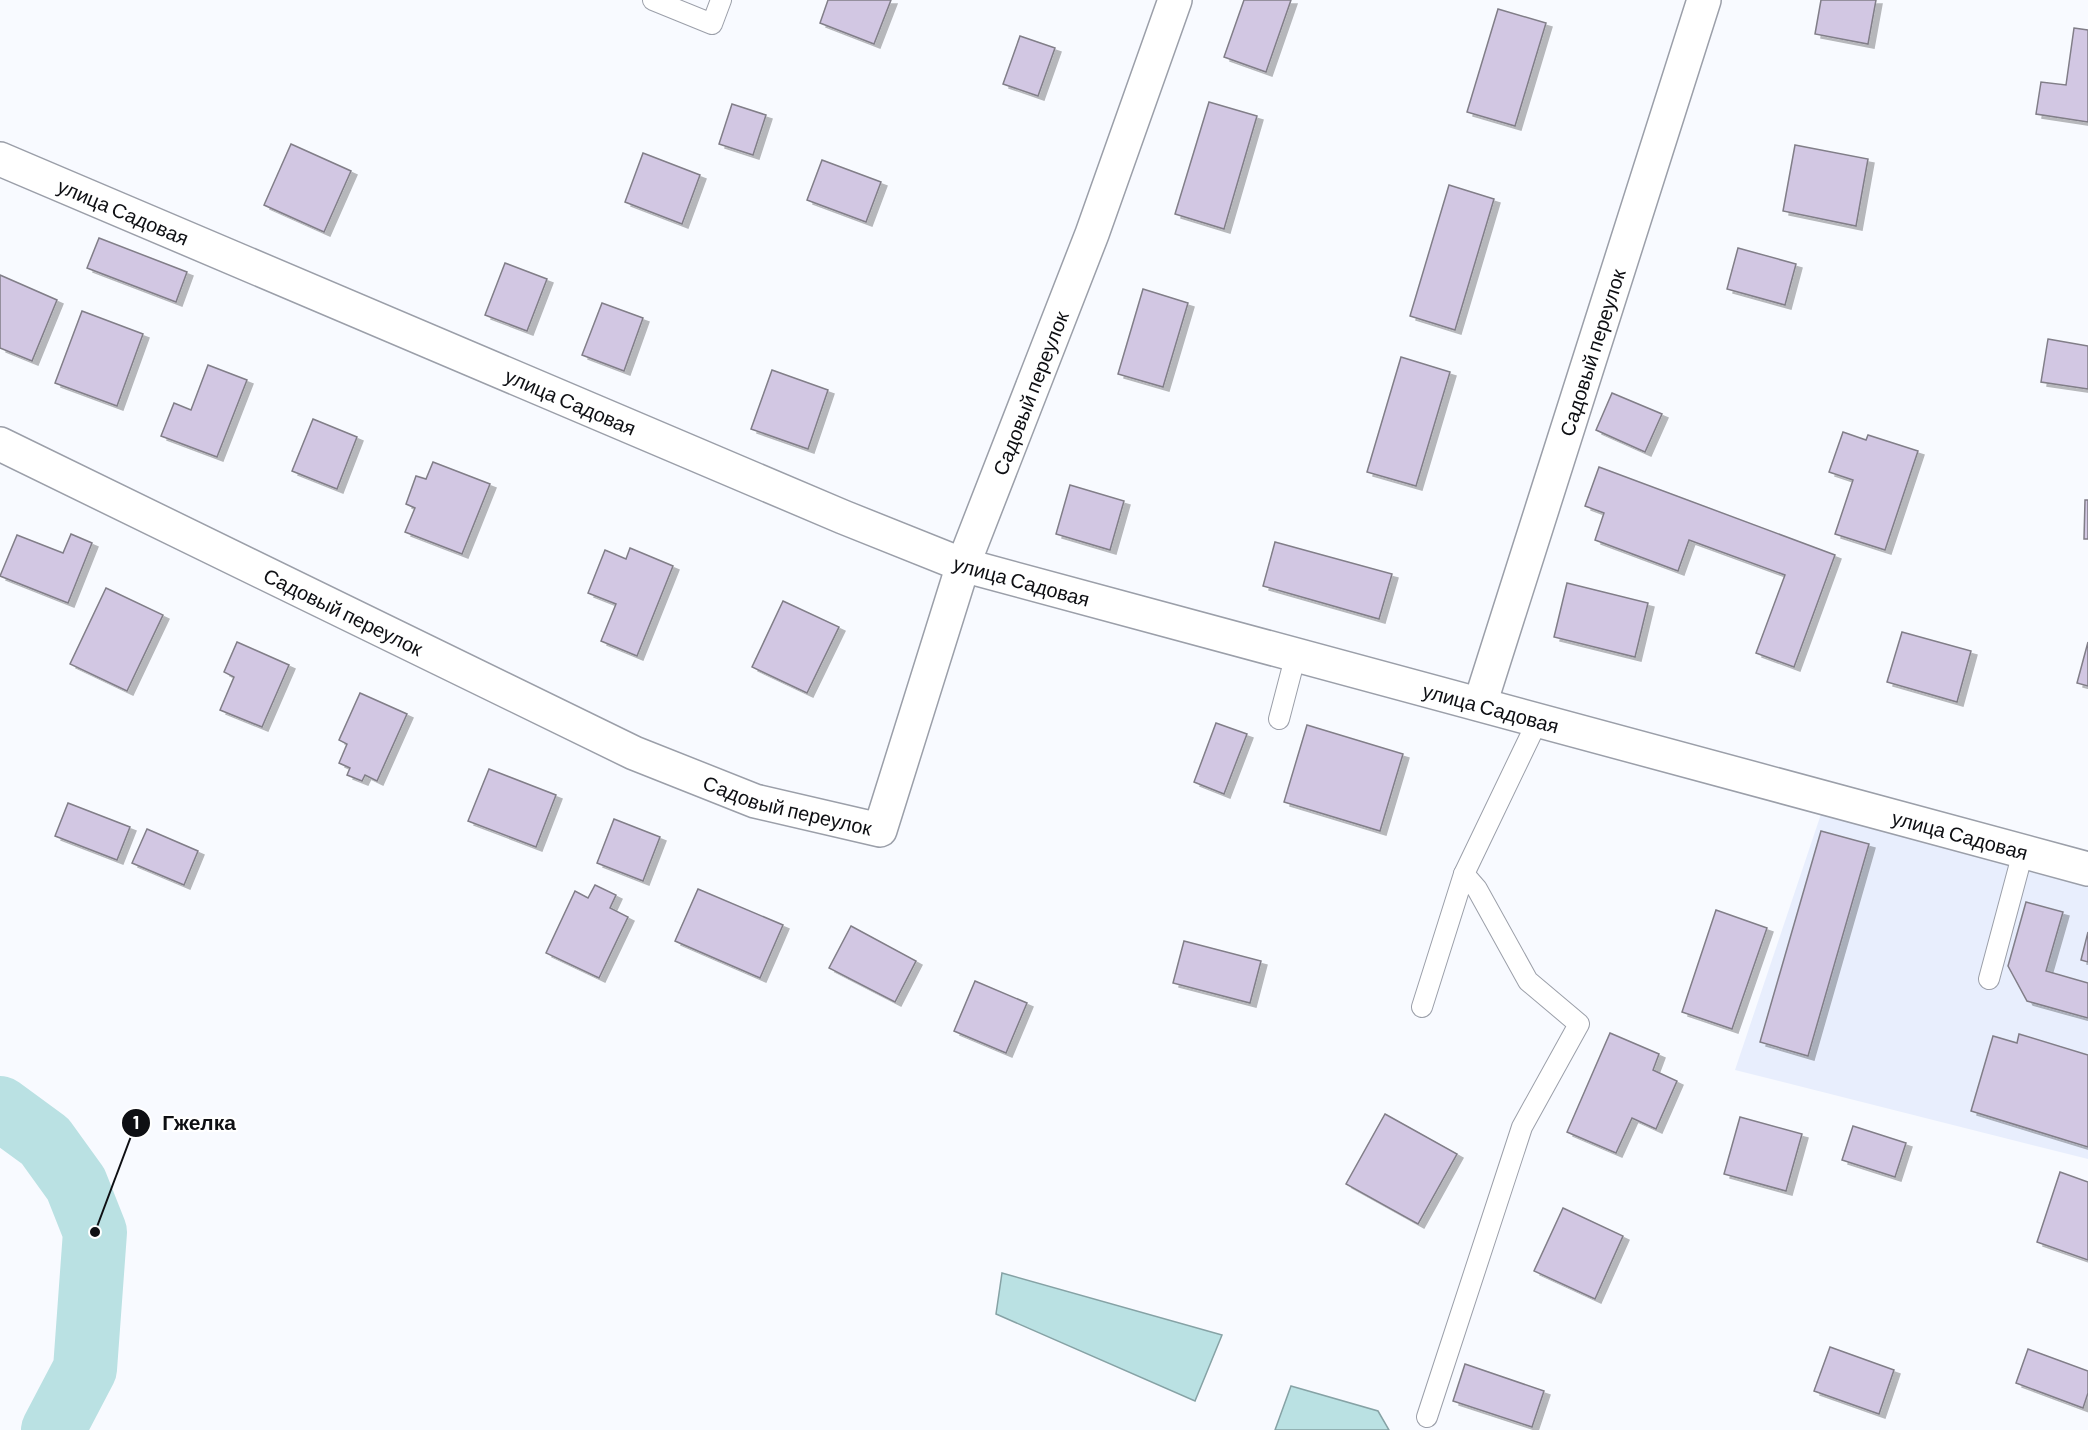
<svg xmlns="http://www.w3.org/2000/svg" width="2088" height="1430" viewBox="0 0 2088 1430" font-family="Barlow,sans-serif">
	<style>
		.built { fill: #e8eefd }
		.water { fill: #bae1e3; stroke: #86a2a5; stroke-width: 1.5 }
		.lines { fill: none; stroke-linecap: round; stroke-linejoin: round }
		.river { stroke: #bae1e3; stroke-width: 64 }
		.building { fill: #d2c7e3; stroke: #817e88; stroke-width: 1.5; filter: url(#shadow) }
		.lane-casing { stroke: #9b9fa9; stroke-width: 22 }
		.street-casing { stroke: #9b9fa9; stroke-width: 36 }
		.lane { stroke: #fff; stroke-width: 20 }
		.street { stroke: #fff; stroke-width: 33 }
		.labels { text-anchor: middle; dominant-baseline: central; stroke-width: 4.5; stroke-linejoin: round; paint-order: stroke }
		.street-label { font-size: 20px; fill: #0e0f13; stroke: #fff }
		.leader { fill: none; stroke: #0e0f13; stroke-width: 2 }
		.callout-dot { fill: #0e0f13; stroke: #fff; stroke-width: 2 }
		.mark-label { font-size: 18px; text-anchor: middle; font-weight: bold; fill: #fff }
		.callout-label { font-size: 21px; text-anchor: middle; font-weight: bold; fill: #0e0f13; stroke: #fff; stroke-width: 4.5; stroke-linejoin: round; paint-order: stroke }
	</style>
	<defs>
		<filter id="shadow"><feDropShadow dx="6" dy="4" stdDeviation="0" flood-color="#0004"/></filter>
	</defs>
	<rect width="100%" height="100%" fill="#f8faff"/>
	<path class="built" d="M1823,808L2088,883V1159L1735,1070Z"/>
	<g class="water">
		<path d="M1002,1273L1222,1335L1195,1401L996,1314Z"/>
		<path d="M1291,1386L1378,1411L1389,1430H1275Z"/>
	</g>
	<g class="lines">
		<path class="river" d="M0,1108L45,1141L76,1184L95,1232L85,1369L53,1430"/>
	</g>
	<g class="building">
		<path d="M828,0H891L874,44L820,23Z"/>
		<path d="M1244,0H1291L1266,72L1224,57Z"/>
		<path d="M1821,0H1876L1868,44L1815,34Z"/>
		<path d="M1498,9L1546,23L1515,126L1467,112Z"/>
		<path d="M2074,28L2088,30V122L2036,114L2041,82L2066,85Z"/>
		<path d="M1020,36L1055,48L1038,96L1003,84Z"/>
		<path d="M1209,102L1257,116L1224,229L1175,214Z"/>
		<path d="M732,104L766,115L753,155L719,144Z"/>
		<path d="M291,144L351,171L324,232L264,205Z"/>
		<path d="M1795,145L1868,159L1856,226L1783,211Z"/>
		<path d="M643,153L700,175L682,224L625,202Z"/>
		<path d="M822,160L881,182L866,222L807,200Z"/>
		<path d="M1449,185L1494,199L1455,330L1410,316Z"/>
		<path d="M99,238L187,272L176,302L87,268Z"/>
		<path d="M1738,248L1796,264L1785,305L1727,289Z"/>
		<path d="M505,263L547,279L527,331L485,315Z"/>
		<path d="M0,275L57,300L32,361L0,348Z"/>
		<path d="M1143,289L1188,303L1163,387L1118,374Z"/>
		<path d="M602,303L643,318L624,371L582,355Z"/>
		<path d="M82,311L143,334L117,406L55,383Z"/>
		<path d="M2048,339L2088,346V389L2041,382Z"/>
		<path d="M1401,357L1450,372L1416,486L1367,472Z"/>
		<path d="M208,365L247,380L217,457L161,436L174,403L191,410Z"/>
		<path d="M772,370L828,390L808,449L751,429Z"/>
		<path d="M1612,393L1662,414L1645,452L1596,430Z"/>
		<path d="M313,419L357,437L337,489L292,471Z"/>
		<path d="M1843,432L1866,440L1868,435L1918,451L1885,550L1835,534L1853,480L1829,472Z"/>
		<path d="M433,462L490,484L462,554L405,532L415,508L406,504L416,476L426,479Z"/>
		<path d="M1599,467L1835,555L1794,667L1756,653L1785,575L1689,540L1678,571L1595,540L1604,513L1585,506Z"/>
		<path d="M1070,485L1124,501L1110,550L1056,534Z"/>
		<path d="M2085,500H2088V539H2084Z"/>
		<path d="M71,534L92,543L68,603L0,576L17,535L63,553Z"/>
		<path d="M1275,542L1392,574L1379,619L1263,586Z"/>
		<path d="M630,548L673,566L637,656L601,641L616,604L588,593L605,550L626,559Z"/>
		<path d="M1567,583L1648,603L1635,657L1554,637Z"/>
		<path d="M106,588L163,615L127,691L70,664Z"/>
		<path d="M783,601L839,627L807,693L752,667Z"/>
		<path d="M1902,632L1971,651L1957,702L1887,682Z"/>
		<path d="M237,642L289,665L262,727L220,710L234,677L224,672Z"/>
		<path d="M2088,642V686L2077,683Z"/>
		<path d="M360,693L407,714L377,781L365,775L362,781L347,775L350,768L339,763L347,744L339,740Z"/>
		<path d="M1216,723L1247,734L1224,794L1194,782Z"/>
		<path d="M1307,725L1403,754L1380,831L1284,802Z"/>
		<path d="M489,769L556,795L536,847L468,821Z"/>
		<path d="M68,803L130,827L117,860L55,836Z"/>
		<path d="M614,819L660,837L643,881L597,863Z"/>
		<path d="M147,829L198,851L184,885L132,863Z"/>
		<path d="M1821,831L1869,844L1808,1056L1760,1042Z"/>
		<path d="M595,885L616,895L610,908L628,917L599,978L546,953L575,891L588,898Z"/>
		<path d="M698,889L783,925L760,978L675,941Z"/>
		<path d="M2026,902L2063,912L2046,971L2088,983V1018L2027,1001L2008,966Z"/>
		<path d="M1716,910L1767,928L1732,1029L1682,1012Z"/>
		<path d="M851,926L916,961L895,1002L829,968Z"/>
		<path d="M2088,932V962L2081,960Z"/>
		<path d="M1184,941L1261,961L1250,1003L1173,983Z"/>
		<path d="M975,981L1027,1003L1006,1053L954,1031Z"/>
		<path d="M1610,1033L1659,1054L1653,1070L1677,1081L1656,1129L1632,1118L1616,1153L1567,1132Z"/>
		<path d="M2019,1034L2088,1055V1147L1971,1111L1993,1036L2017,1043Z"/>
		<path d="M1385,1114L1457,1154L1418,1224L1346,1184Z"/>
		<path d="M1740,1117L1802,1134L1786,1191L1724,1174Z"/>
		<path d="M1853,1126L1906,1143L1895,1177L1842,1160Z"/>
		<path d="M2060,1172L2088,1182V1260L2037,1242Z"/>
		<path d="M1563,1208L1623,1236L1595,1299L1534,1271Z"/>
		<path d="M1830,1347L1894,1370L1879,1414L1814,1391Z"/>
		<path d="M2028,1349L2088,1371V1393L2083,1408L2016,1383Z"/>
		<path d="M1465,1364L1544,1391L1532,1427L1453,1401Z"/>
	</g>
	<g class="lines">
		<defs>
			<g id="lane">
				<path d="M653,0L712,24L721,0"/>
				<path d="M1279,719L1296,654"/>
				<path d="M1989,979L2023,852"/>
				<path d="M1422,1007L1464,874L1538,720"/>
				<path d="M1427,1417L1522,1127L1579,1024L1528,981L1477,889L1464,874"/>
			</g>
			<g id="street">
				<path id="s1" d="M0,159L843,517L963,565L2088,869"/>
				<path id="s2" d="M0,444L634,753L755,801L880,830L963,565L1092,234L1175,0"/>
				<path id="s3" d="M1480,704L1704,0"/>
			</g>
		</defs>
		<use href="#lane" class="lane-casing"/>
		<use href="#street" class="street-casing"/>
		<use href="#lane" class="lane"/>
		<use href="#street" class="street"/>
	</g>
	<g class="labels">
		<g class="street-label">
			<text stroke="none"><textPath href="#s1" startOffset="134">улица Садовая</textPath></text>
			<text stroke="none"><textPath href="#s3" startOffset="369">Садовый переулок</textPath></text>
			<text stroke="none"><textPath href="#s2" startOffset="1426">Садовый переулок</textPath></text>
			<text stroke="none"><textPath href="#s1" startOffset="620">улица Садовая</textPath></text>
			<text stroke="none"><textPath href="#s1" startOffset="1106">улица Садовая</textPath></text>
			<text stroke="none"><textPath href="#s2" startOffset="382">Садовый переулок</textPath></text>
			<text stroke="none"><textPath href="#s1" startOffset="1592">улица Садовая</textPath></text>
			<text stroke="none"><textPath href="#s2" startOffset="868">Садовый переулок</textPath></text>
			<text stroke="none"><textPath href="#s1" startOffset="2078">улица Садовая</textPath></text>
		</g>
	</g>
	<path class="leader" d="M95 1232L136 1123"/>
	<g class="callout-dot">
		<circle cx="95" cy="1232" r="6"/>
		<circle cx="136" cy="1123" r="15"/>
	</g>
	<g class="mark-label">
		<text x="136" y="1129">1</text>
	</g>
	<g class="callout-label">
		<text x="199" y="1130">Гжелка</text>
	</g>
</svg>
